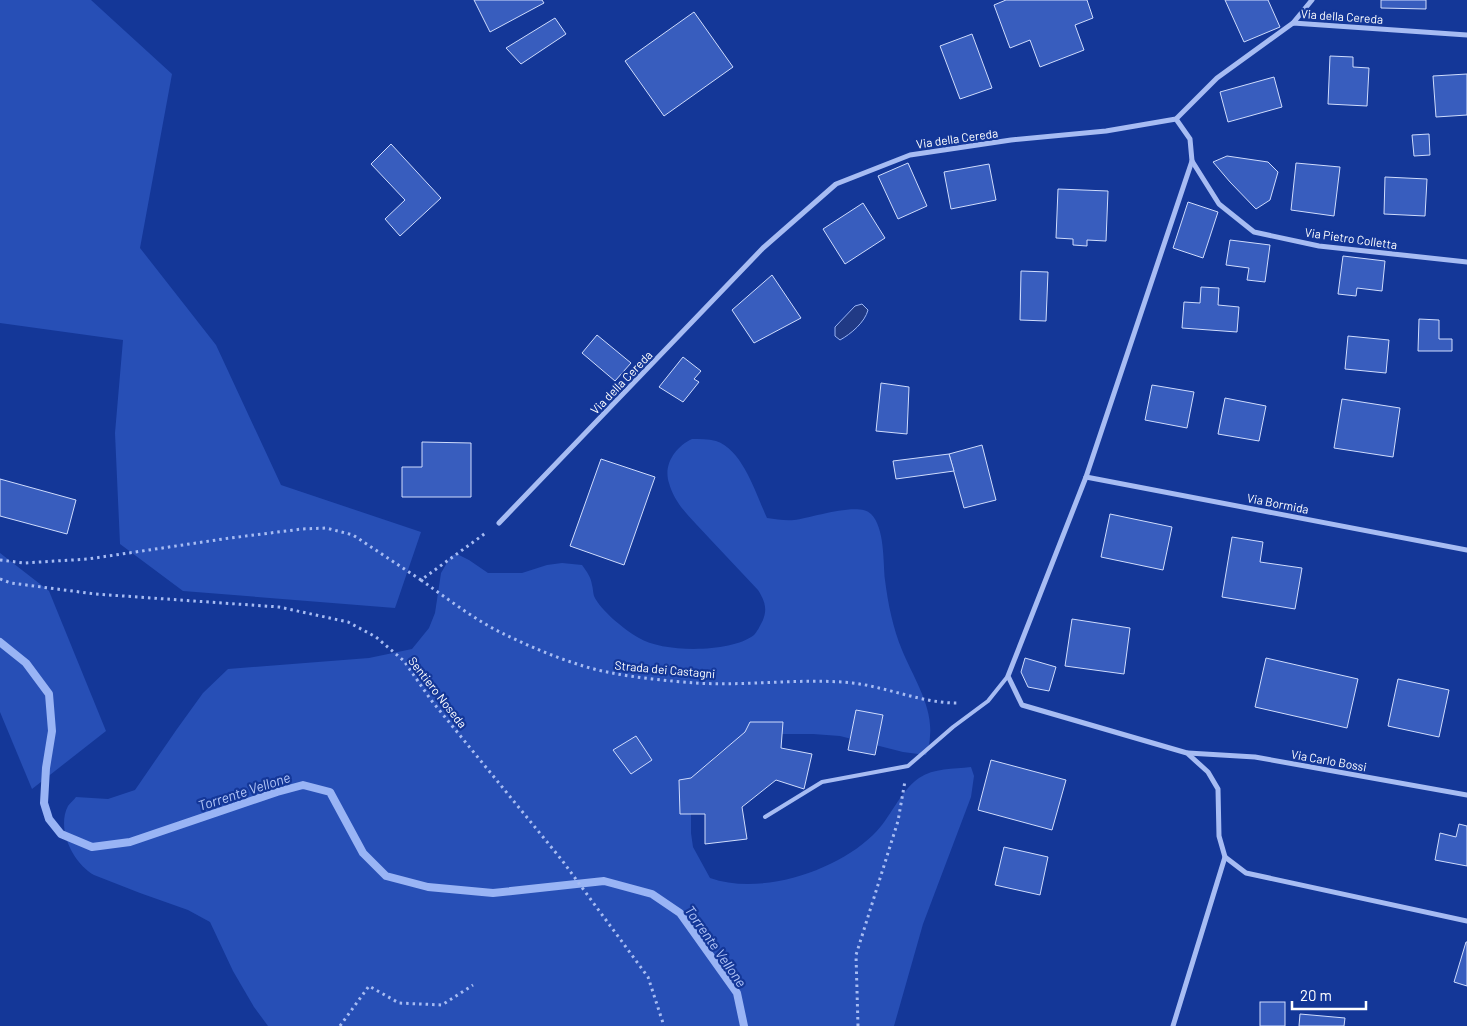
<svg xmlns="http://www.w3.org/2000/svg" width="1467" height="1026" viewBox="0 0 1467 1026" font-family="Barlow,sans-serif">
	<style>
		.green { fill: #274fb6 }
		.water { fill: #213a85; stroke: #99b4f5 }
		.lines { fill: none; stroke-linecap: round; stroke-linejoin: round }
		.stream { stroke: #99b4f5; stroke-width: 8 }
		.building { fill: #385dbe; stroke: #cfdcfd }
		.path { stroke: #a7bcf3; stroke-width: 3; stroke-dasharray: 2.5 4; stroke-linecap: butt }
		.service { stroke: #a7bcf3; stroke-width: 4 }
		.minor { stroke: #a7bcf3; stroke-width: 5 }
		.labels { text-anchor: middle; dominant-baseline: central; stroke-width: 4.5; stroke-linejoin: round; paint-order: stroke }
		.street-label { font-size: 12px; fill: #fff; stroke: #143798 }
		.water-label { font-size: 14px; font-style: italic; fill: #b4c7f9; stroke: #143798 }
	</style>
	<rect width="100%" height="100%" fill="#143798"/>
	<g class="green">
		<path d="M0,0H91L172,74L140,248L216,345L281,485L421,532L395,608L183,591L120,544L115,433L123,340L0,323Z"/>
		<path d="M692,439C699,439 708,439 716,441C743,450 756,494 767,518C776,519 785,521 794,520C811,518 859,501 871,514C885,528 883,562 885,580C888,604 893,628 902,650C913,677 933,706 930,736C930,742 928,749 926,755L903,752L840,736L813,734H761L724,749L714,757L702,772L691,812V833L693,847L710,878C761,896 836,871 873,835C891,818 899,792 919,778C934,768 953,769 971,767L974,776L971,797L923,924L894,1026H268L254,1007L233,971L210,922L188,910L140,893L94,875C73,863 56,829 68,806C70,803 74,800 76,797L108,799L135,790L177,729L203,693L228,669L369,658L412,649L429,628L435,613L441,573L451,556L457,554L469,560L488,573H522L547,565L562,563L582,565C587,572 591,577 592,585C593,588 593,593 594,596C600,610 626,631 639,638C663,653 731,653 754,635C757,632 760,626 762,622C768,610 765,601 758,590C742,573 726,556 710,539C695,522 675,506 669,483C663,465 675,447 692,439Z"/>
		<path d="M0,553L49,591L106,731L32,789L0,712Z"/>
	</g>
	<path class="water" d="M862,304L868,310C865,322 851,334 840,340L835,336V327L855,306Z"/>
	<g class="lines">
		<path class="stream" d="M0,642L26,663L49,694L52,731L46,768L44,803L49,819L61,834L92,847L130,842L277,792L303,785L330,792L363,853L386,876L428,887L493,893L604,881L652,894L680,913L737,993L744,1026"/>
	</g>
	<g class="building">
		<path d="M474,0H542L544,3L490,32Z"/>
		<path d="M1006,0H1087L1093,18L1075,25L1084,50L1040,67L1030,40L1010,48L994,5Z"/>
		<path d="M1225,0H1268L1280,27L1244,42Z"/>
		<path d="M1381,0H1426V9L1381,8Z"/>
		<path d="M694,12L733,67L664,116L625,61Z"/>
		<path d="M555,18L566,34L521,64L506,48Z"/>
		<path d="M972,34L992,88L960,99L940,46Z"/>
		<path d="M1330,56L1353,57V67L1369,68L1367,106L1328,104Z"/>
		<path d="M1467,74V115L1436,117L1433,76Z"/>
		<path d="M1274,77L1282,107L1228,122L1220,92Z"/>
		<path d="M1429,134L1430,155L1414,156L1412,135Z"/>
		<path d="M391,144L441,198L400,236L385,219L405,200L371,164Z"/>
		<path d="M1227,156L1268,162L1278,172L1270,200L1256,209L1230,182L1213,162Z"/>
		<path d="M908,163L927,206L898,219L878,176Z"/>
		<path d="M1296,163L1340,167L1334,216L1291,210Z"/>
		<path d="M989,164L996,200L951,209L944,172Z"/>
		<path d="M1385,177L1427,179L1425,216L1384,214Z"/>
		<path d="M1058,189L1108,191L1106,241L1087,240V246L1073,245V239L1056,238Z"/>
		<path d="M1188,202L1218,212L1203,258L1173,248Z"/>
		<path d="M863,203L885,238L845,264L823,229Z"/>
		<path d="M1230,240L1270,245L1265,282L1247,280L1249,268L1226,265Z"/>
		<path d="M1343,256L1385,261L1382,291L1357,288L1356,296L1338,294Z"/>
		<path d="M1021,271L1048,272L1046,321L1020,320Z"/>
		<path d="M772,275L801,318L754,343L732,310Z"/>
		<path d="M1201,287L1219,288L1218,305L1239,307L1237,332L1182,328L1184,302L1200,303Z"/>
		<path d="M1419,319L1439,320V339H1452V351H1418Z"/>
		<path d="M597,335L631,363L615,381L582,353Z"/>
		<path d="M1348,336L1389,340L1386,373L1345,369Z"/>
		<path d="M683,357L701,371L694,379L699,382L683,402L659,387Z"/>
		<path d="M881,383L909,387L907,434L876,431Z"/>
		<path d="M1152,385L1194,392L1187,428L1145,420Z"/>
		<path d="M1225,398L1266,406L1259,441L1218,434Z"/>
		<path d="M1342,399L1400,408L1393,457L1334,448Z"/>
		<path d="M422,442L471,443V497H402V467H422Z"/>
		<path d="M982,445L996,500L964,508L949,454Z"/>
		<path d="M949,454L954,471L896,479L893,461Z"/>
		<path d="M601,459L655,477L624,565L570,546Z"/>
		<path d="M0,479L76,500L67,534L0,516Z"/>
		<path d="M1110,514L1172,527L1163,570L1101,557Z"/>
		<path d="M1232,537L1263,542L1260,562L1302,568L1295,609L1222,597Z"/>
		<path d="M1072,619L1130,628L1124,674L1065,666Z"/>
		<path d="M1025,658L1056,667L1049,691L1028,687L1021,672Z"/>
		<path d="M1266,658L1358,679L1347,728L1255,707Z"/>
		<path d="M1398,679L1449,690L1439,737L1388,726Z"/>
		<path d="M856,710L883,715L875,755L848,750Z"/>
		<path d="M750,722H783L781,748L812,754L804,789L776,780L742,807L747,839L705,844V814H680L679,780L691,778L745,732Z"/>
		<path d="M636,736L652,760L631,774L613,750Z"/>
		<path d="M991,760L1066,780L1052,830L978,810Z"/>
		<path d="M1459,824L1467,826V866L1435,860L1440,833L1456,837Z"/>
		<path d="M1004,847L1048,857L1040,895L995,885Z"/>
		<path d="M1466,942H1467V986L1454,982Z"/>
		<rect x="1260" y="1002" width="25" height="24"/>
		<path d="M1300,1014L1345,1018L1344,1026H1299Z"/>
	</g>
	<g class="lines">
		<g class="path">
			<path d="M0,560L24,563L88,559L230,538L302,529L326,528L353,535L421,580L487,532"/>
			<path d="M0,579L11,583L95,594L279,607L348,622L376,637L404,661L431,700L561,859L648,977L664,1026"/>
			<path d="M421,580C448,599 476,621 506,635C537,650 578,667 612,673C638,678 669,681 695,683C744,686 793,679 842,682C882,684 920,704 960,703"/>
			<path d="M340,1026L369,986L399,1003L442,1005L473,985"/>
			<path d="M858,1026L856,955L898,821L905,781"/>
		</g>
		<path class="service" d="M765,817L822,782L908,766L953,727L988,701L1008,676"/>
		<g class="minor">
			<path d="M1293,23L1312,0"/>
			<path d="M1176,119L1190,139L1192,161L1219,204L1254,232L1319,246L1467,262"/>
			<path d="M1192,161L1086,477L1008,676L1022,705L1187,753L1208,772L1218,789L1219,836L1225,857L1246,873L1467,921"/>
			<path d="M1086,477L1467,550"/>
			<path d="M499,523L763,248L836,184L910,155L1011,140L1106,131L1176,119L1217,78L1293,23L1467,35"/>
			<path d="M1188,753L1255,757L1467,795"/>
			<path d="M1173,1026L1225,857"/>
		</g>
	</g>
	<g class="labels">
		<g class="street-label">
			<text transform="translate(1342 16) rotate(4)">Via della Cereda</text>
			<text transform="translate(957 138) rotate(-8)">Via della Cereda</text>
			<text transform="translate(1351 238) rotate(8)">Via Pietro Colletta</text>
			<text transform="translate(621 382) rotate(-46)">Via della Cereda</text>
			<text transform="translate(1278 503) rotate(11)">Via Bormida</text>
			<text transform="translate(665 669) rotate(5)">Strada dei Castagni</text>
			<text transform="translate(438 692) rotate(52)">Sentiero Noseda</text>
			<text transform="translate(1329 760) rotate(10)">Via Carlo Bossi</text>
		</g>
		<g class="water-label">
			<text transform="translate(244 791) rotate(-18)">Torrente Vellone</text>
			<text transform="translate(716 946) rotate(55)">Torrente Vellone</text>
		</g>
	</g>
	<path d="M1292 1001v8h74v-8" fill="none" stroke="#ffffff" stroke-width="2.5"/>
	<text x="1300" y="1001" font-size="15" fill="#ffffff" stroke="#143798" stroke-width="4" paint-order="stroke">20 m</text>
</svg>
